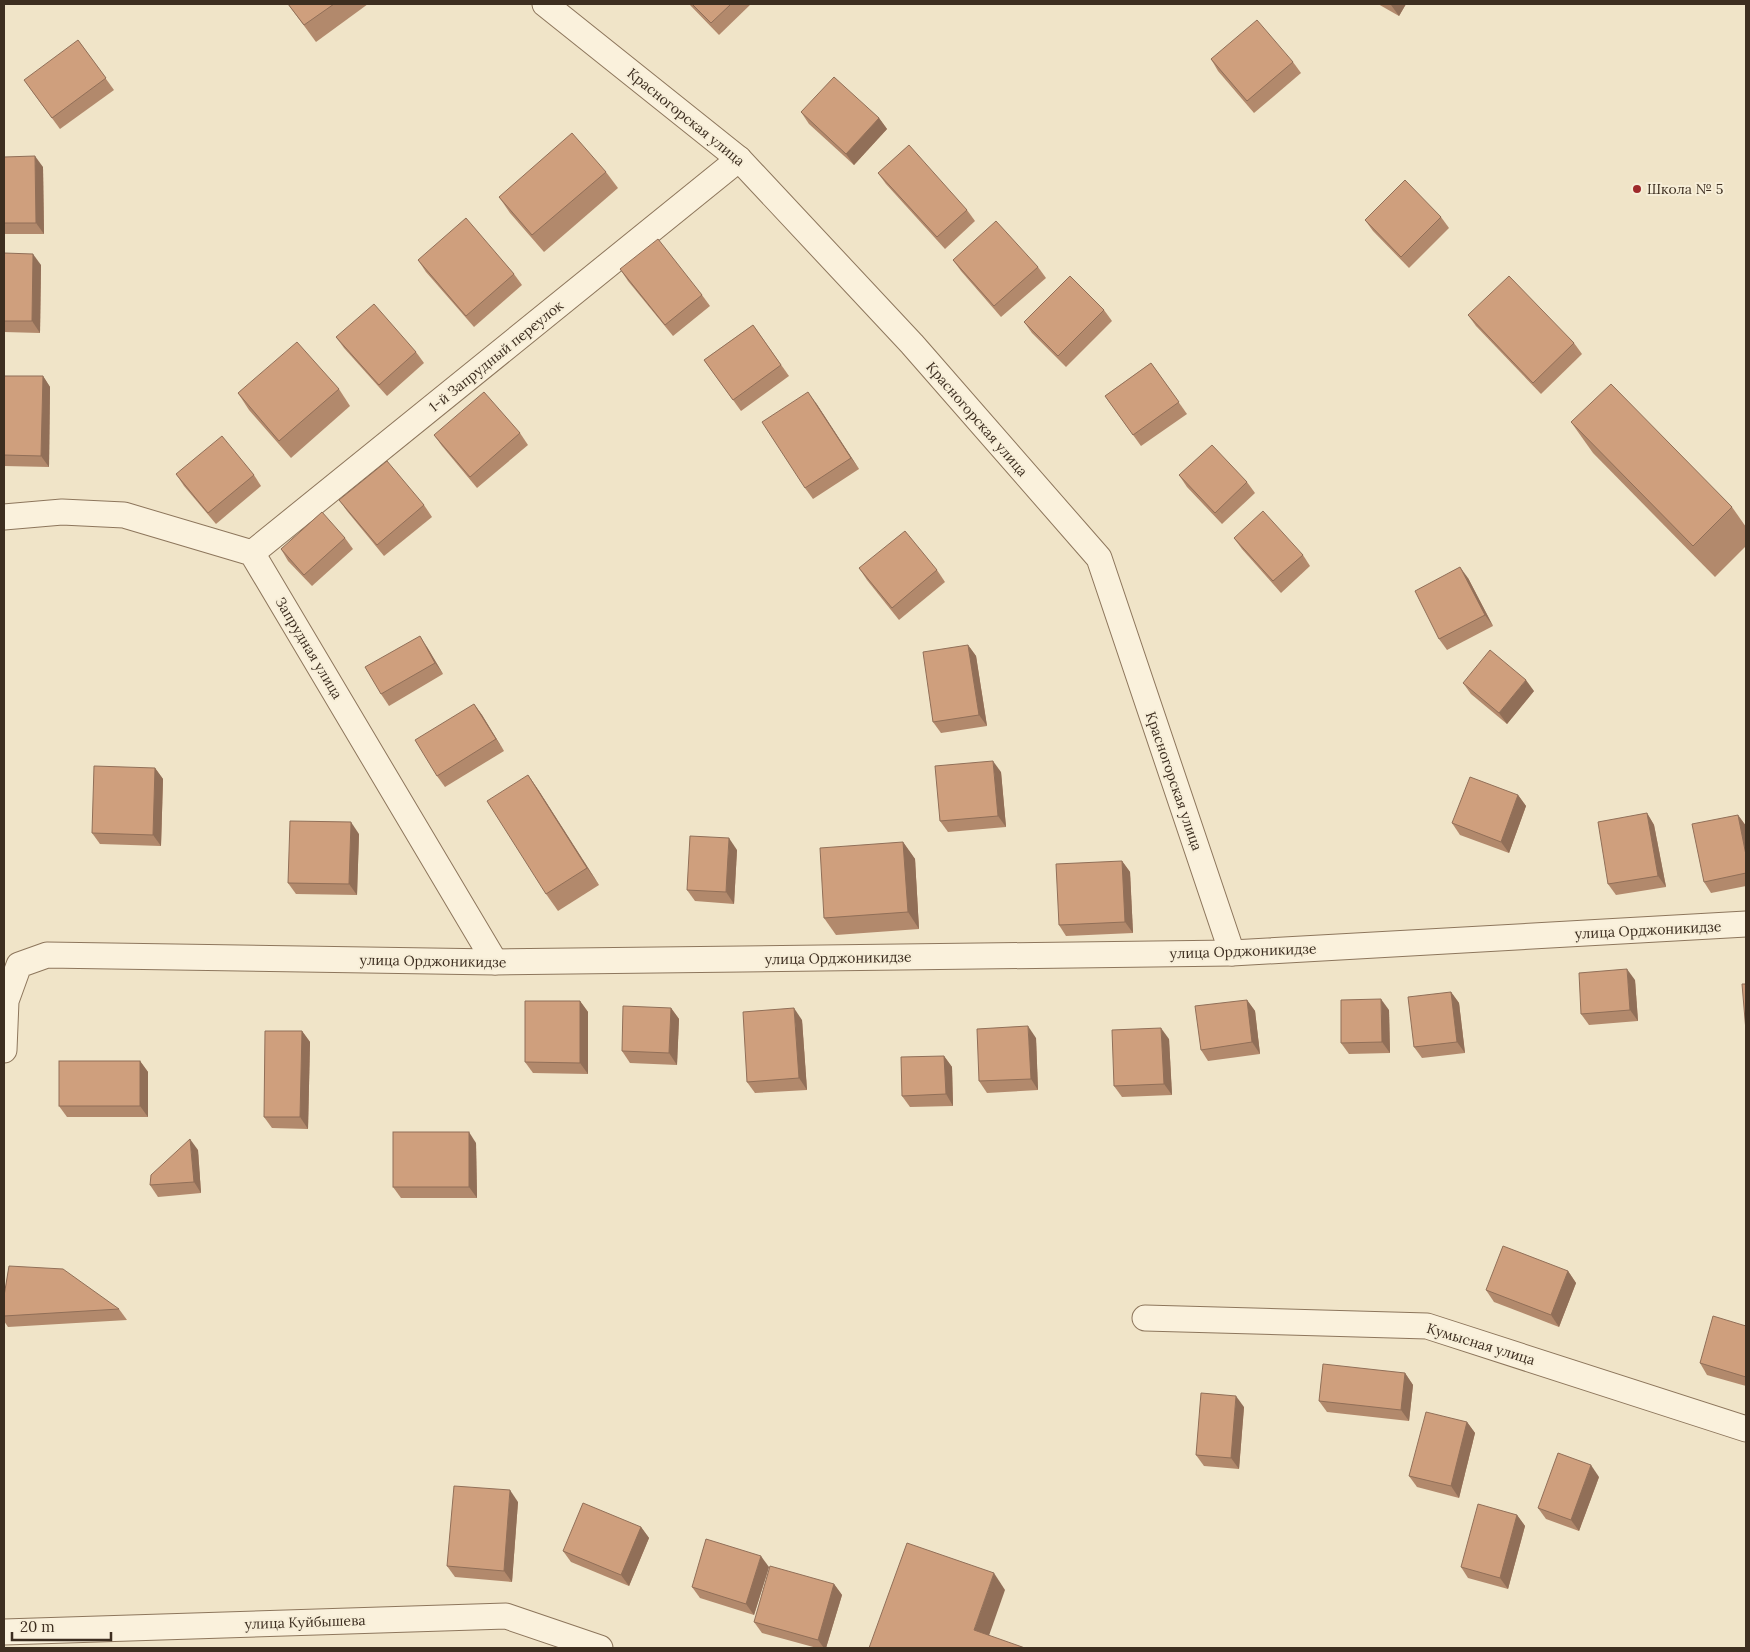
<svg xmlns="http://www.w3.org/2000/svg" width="1750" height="1652" viewBox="0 0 1750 1652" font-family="Lora,serif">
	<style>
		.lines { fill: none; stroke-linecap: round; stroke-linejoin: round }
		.minor-casing { stroke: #8d765c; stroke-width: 27 }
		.minor { stroke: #faf1dc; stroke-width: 25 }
		.wall { fill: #b2896c }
		.shaded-wall { fill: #916f58 }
		.building { fill: #cf9f7d; stroke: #916f58 }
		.poi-dot { fill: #9e2a2b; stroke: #f7eed8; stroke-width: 2 }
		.labels { text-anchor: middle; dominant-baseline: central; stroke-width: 4; stroke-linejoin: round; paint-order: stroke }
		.street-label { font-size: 14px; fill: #3d2e20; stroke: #f7eed8 }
		.poi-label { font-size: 14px; fill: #3d2e20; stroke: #f7eed8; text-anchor: start }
	</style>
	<rect width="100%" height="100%" fill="#f0e4c8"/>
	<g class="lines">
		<defs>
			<g id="minor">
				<path d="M545,4L739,159L912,344L1099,558L1232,953"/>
				<path d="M4,517L62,512L124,515L252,553L495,962"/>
				<path d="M252,553L739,159"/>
				<path d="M4,1050L6,1001L19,965L47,955L495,962L1232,953L1746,924"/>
				<path d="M1145,1318L1427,1326L1746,1429"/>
				<path d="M4,1632L506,1616L600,1648"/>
			</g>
		</defs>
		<use href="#minor" class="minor-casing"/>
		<use href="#minor" class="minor"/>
	</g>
	<g class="wall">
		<path d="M288,4H368L316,42Z"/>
		<path d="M689,4H751L719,35Z"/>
		<path d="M1378,4H1406L1399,16Z"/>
		<path d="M78,40L114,90L60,129L32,91Z"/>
		<path d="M1211,59L1293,62L1301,73L1254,113L1218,71Z"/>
		<path d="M801,112L879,118L887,129L854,165L809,124Z"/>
		<path d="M4,157L43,167L44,234H4Z"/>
		<path d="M606,172L618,188L544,252L510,213L499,197Z"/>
		<path d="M878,173L967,210L975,221L945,249L886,184Z"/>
		<path d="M1441,217L1449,228L1409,268L1373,231L1365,220Z"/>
		<path d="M4,253L41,265L40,333L4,332Z"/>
		<path d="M418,260L514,274L522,285L474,327L426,272Z"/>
		<path d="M953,260L1038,267L1046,278L1001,317L961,271Z"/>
		<path d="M620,269L702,295L710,306L673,336L628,281Z"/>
		<path d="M1104,310L1112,321L1066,367L1032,333L1024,322Z"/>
		<path d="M1468,315L1574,343L1582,354L1541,394L1476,326Z"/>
		<path d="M753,325L789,376L741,411L704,360Z"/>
		<path d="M336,337L416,352L424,363L387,396L344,348Z"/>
		<path d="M1151,363L1187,414L1141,446L1105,396Z"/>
		<path d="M4,376H43L50,387L49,467L4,466Z"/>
		<path d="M339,389L350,406L291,458L249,410L238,393Z"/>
		<path d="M816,403L859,469L813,499L805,488Z"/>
		<path d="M1571,422L1732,507L1746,527V546L1715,577L1593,453Z"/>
		<path d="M520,433L528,445L477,488L442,446L434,435Z"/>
		<path d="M176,474L254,475L261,486L216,524L184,486Z"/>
		<path d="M1179,475L1247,482L1255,493L1222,524L1187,487Z"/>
		<path d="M339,500L424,505L432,517L384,556L347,511Z"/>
		<path d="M345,538L353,549L312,586L288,561L281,549Z"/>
		<path d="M1234,538L1303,555L1310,566L1281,593L1242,549Z"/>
		<path d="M859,568L937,570L945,582L899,620L867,580Z"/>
		<path d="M1468,578L1493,626L1447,650L1439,639Z"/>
		<path d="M968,645L976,656L987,726L941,733L933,722Z"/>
		<path d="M427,647L443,674L389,706L381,694Z"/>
		<path d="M1463,683L1534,691L1507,724L1471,694Z"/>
		<path d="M474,704L482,715L504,751L445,787L437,776Z"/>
		<path d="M155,768L163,779L161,846L100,844L92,833Z"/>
		<path d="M1001,772L1006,827L948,832L940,821Z"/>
		<path d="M528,775L539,791L599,885L558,911L546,894Z"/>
		<path d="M1518,795L1526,806L1509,853L1460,835L1452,823Z"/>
		<path d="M1647,813L1654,825L1666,887L1616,895L1608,884Z"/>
		<path d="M1738,815L1746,826V886L1711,893L1704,882Z"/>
		<path d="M359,834L357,895L296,894L288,883Z"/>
		<path d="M903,842L915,859L919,929L836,935L824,918Z"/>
		<path d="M737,850L734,904L695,901L687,890Z"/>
		<path d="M1122,861L1130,872L1133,933L1066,936L1059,925Z"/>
		<path d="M1635,980L1638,1021L1589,1025L1581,1014Z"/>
		<path d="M1451,992L1459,1003L1465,1053L1422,1058L1414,1047Z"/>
		<path d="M1247,1000L1255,1011L1260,1054L1208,1061L1201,1050Z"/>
		<path d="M580,1001L588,1012V1074L533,1073L525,1062Z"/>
		<path d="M671,1008L679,1019L677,1065L630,1063L622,1051Z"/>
		<path d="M1389,1010L1390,1053L1349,1054L1341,1043Z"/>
		<path d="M802,1020L807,1090L755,1093L747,1082Z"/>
		<path d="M302,1031L310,1042L308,1129L272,1128L264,1117Z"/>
		<path d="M1036,1038L1038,1090L987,1093L979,1081Z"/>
		<path d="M1169,1039L1172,1095L1122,1097L1114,1086Z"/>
		<path d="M944,1056L952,1067L953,1106L910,1107L902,1096Z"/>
		<path d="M140,1061L148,1072V1117H67L59,1106Z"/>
		<path d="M476,1143L477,1198H401L393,1187Z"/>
		<path d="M198,1150L201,1193L158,1197L150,1185Z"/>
		<path d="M1568,1271L1576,1283L1559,1327L1494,1302L1486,1290Z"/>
		<path d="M4,1296L119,1309L127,1320L8,1327L4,1321Z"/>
		<path d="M1746,1326V1386L1707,1375L1700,1363Z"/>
		<path d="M1405,1373L1413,1385L1409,1421L1327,1412L1319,1401Z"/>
		<path d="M1244,1407L1239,1469L1204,1466L1196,1455Z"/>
		<path d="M1467,1422L1475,1433L1459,1498L1417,1487L1409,1476Z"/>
		<path d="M1599,1477L1579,1531L1546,1519L1538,1508Z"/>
		<path d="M518,1502L512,1582L455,1577L447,1566Z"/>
		<path d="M1517,1515L1525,1526L1508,1589L1468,1578L1461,1567Z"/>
		<path d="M641,1527L649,1538L629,1586L571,1562L563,1551Z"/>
		<path d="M769,1567L754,1615L700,1598L692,1587Z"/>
		<path d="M834,1584L842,1595L826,1648H817L762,1633L754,1622Z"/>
	</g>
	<g class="shaded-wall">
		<path d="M1391,4H1406L1399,16L1391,5Z"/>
		<path d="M879,118L887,129L854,165L846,154Z"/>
		<path d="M35,156L43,167L44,234L36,223Z"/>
		<path d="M33,254L41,265L40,333L32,321Z"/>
		<path d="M43,376L50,387L49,467L41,456Z"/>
		<path d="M808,392L816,403L859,469L851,458Z"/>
		<path d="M1460,567L1468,578L1493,626L1485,615Z"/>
		<path d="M420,636L427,647L443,674L435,663Z"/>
		<path d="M968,645L976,656L987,726L979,715Z"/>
		<path d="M1526,680L1534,691L1507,724L1499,713Z"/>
		<path d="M474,704L482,715L504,751L496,739Z"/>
		<path d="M993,761L1001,772L1006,827L998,816Z"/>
		<path d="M155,768L163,779L161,846L153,835Z"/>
		<path d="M528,775L539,791L599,885L587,868Z"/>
		<path d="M1518,795L1526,806L1509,853L1501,842Z"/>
		<path d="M1647,813L1654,825L1666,887L1658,876Z"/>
		<path d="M1738,815L1746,826V855Z"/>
		<path d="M351,822L359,834L357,895L349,884Z"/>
		<path d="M729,838L737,850L734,904L726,892Z"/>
		<path d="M903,842L915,859L919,929L908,912Z"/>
		<path d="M1122,861L1130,872L1133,933L1125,922Z"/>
		<path d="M1627,969L1635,980L1638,1021L1630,1010Z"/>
		<path d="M1451,992L1459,1003L1465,1053L1457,1042Z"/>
		<path d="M1381,999L1389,1010L1390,1053L1382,1042Z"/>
		<path d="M1247,1000L1255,1011L1260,1054L1252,1042Z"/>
		<path d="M580,1001L588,1012V1074L580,1063Z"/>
		<path d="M671,1008L679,1019L677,1065L669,1053Z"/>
		<path d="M794,1008L802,1020L807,1090L799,1078Z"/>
		<path d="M1028,1026L1036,1038L1038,1090L1031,1079Z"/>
		<path d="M1161,1028L1169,1039L1172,1095L1164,1084Z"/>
		<path d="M302,1031L310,1042L308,1129L300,1117Z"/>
		<path d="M944,1056L952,1067L953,1106L946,1094Z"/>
		<path d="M140,1061L148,1072V1117L140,1106Z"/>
		<path d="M469,1132L476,1143L477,1198L469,1187Z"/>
		<path d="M190,1139L198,1150L201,1193L194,1182Z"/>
		<path d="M1568,1271L1576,1283L1559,1327L1551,1315Z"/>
		<path d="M1405,1373L1413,1385L1409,1421L1401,1410Z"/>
		<path d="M1236,1396L1244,1407L1239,1469L1231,1458Z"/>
		<path d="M1467,1422L1475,1433L1459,1498L1451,1486Z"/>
		<path d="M1591,1465L1599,1477L1579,1531L1571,1520Z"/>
		<path d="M510,1490L518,1502L512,1582L504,1571Z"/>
		<path d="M1517,1515L1525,1526L1508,1589L1500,1578Z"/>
		<path d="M641,1527L649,1538L629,1586L621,1575Z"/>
		<path d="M761,1556L769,1567L754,1615L746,1604Z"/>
		<path d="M994,1573L1005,1590L985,1647L974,1630Z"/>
		<path d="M834,1584L842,1595L826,1648H824L818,1640Z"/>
	</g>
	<g class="building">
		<path d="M288,4H334L304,25Z"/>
		<path d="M692,4H731L711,23Z"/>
		<path d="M1257,20L1293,62L1247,101L1211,59Z"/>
		<path d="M78,40L106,78L52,118L24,80Z"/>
		<path d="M834,77L879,118L846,154L801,112Z"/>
		<path d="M572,133L606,172L532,235L499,197Z"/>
		<path d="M909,145L967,210L937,237L878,173Z"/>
		<path d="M35,156L36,223H4V157Z"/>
		<path d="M1405,180L1441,217L1401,257L1365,220Z"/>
		<path d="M466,218L514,274L466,316L418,260Z"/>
		<path d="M996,221L1038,267L994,306L953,260Z"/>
		<path d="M658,239L702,295L665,325L620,269Z"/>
		<path d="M4,253L33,254L32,321H4Z"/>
		<path d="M1070,276L1104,310L1058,356L1024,322Z"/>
		<path d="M1509,276L1574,343L1533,383L1468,315Z"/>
		<path d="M374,304L416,352L379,385L336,337Z"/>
		<path d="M753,325L781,365L733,400L704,360Z"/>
		<path d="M297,342L339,389L279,441L238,393Z"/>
		<path d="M1151,363L1179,402L1133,435L1105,396Z"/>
		<path d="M4,376H43L41,456L4,455Z"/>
		<path d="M1611,384L1732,507L1693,546L1571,422Z"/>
		<path d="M484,392L520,433L470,477L434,435Z"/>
		<path d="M808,392L851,458L805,488L762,422Z"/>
		<path d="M222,436L254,475L208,513L176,474Z"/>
		<path d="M1212,445L1247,482L1215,513L1179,475Z"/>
		<path d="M387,461L424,505L377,545L339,500Z"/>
		<path d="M1263,511L1303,555L1273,581L1234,538Z"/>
		<path d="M322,512L345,538L304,575L281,549Z"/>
		<path d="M905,531L937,570L892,608L859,568Z"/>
		<path d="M1460,567L1485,615L1439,639L1415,591Z"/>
		<path d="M420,636L435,663L381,694L365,667Z"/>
		<path d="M968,645L979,715L933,722L923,652Z"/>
		<path d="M1490,650L1526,680L1499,713L1463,683Z"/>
		<path d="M474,704L496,739L437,776L415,740Z"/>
		<path d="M993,761L998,816L940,821L935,766Z"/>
		<path d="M94,766L155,768L153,835L92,833Z"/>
		<path d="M528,775L587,868L546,894L487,801Z"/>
		<path d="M1470,777L1518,795L1501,842L1452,823Z"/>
		<path d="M1647,813L1658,876L1608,884L1598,822Z"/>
		<path d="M1738,815L1746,855V873L1704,882L1692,824Z"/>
		<path d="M290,821L351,822L349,884L288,883Z"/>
		<path d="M690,836L729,838L726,892L687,890Z"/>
		<path d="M903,842L908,912L824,918L820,848Z"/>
		<path d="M1122,861L1125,922L1059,925L1056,864Z"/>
		<path d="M1627,969L1630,1010L1581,1014L1579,973Z"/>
		<path d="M1742,984H1746V1031Z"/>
		<path d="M1451,992L1457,1042L1414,1047L1408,997Z"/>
		<path d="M1381,999L1382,1042L1341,1043V1000Z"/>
		<path d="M1247,1000L1252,1042L1201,1050L1195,1006Z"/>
		<path d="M525,1001H580V1063L525,1062Z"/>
		<path d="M623,1006L671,1008L669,1053L622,1051Z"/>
		<path d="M794,1008L799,1078L747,1082L743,1012Z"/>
		<path d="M1028,1026L1031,1079L979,1081L977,1029Z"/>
		<path d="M1161,1028L1164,1084L1114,1086L1112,1030Z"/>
		<path d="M265,1031H302L300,1117H264Z"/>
		<path d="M944,1056L946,1094L902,1096L901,1057Z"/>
		<rect x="59" y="1061" width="81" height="45"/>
		<rect x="393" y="1132" width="76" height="55"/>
		<path d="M190,1139L194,1182L150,1185L151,1175Z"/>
		<path d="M1503,1246L1568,1271L1551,1315L1486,1290Z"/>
		<path d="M9,1266L63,1269L119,1309L4,1316V1296Z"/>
		<path d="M1713,1316L1746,1326V1377L1700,1363Z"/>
		<path d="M1323,1364L1405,1373L1401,1410L1319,1401Z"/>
		<path d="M1201,1393L1236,1396L1231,1458L1196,1455Z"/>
		<path d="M1426,1412L1467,1422L1451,1486L1409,1476Z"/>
		<path d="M1558,1453L1591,1465L1571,1520L1538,1508Z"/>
		<path d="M454,1486L510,1490L504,1571L447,1566Z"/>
		<path d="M583,1503L641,1527L621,1575L563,1551Z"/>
		<path d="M1478,1504L1517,1515L1500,1578L1461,1567Z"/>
		<path d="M706,1539L761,1556L746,1604L692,1587Z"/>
		<path d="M907,1543L994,1573L974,1630L1025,1648H869Z"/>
		<path d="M770,1566L834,1584L818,1640L754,1622Z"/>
	</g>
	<circle class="poi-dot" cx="1637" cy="189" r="5"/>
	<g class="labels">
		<g class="street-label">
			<text transform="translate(686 117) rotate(39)">Красногорская улица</text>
			<text transform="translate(496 356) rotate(-39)">1-й Запрудный переулок</text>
			<text transform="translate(977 419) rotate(49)">Красногорская улица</text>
			<text transform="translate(309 648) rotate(59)">Запрудная улица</text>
			<text transform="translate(1174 781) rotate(71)">Красногорская улица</text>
			<text transform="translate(1648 930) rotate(-3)">улица Орджоникидзе</text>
			<text transform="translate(1243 951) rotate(-2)">улица Орджоникидзе</text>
			<text transform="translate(838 958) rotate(-1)">улица Орджоникидзе</text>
			<text transform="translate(433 961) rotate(1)">улица Орджоникидзе</text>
			<text transform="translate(1481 1344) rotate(17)">Кумысная улица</text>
			<text transform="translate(305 1622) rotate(-2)">улица Куйбышева</text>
		</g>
		<g class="poi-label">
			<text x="1647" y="189">Школа № 5</text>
		</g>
	</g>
	<rect width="1750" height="1652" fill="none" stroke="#3d2e20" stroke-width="10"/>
	<path d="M12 1632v8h99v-8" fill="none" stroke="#3d2e20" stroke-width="2.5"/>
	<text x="20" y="1632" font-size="15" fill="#3d2e20" stroke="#f7eed8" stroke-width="4" paint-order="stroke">20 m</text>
</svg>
